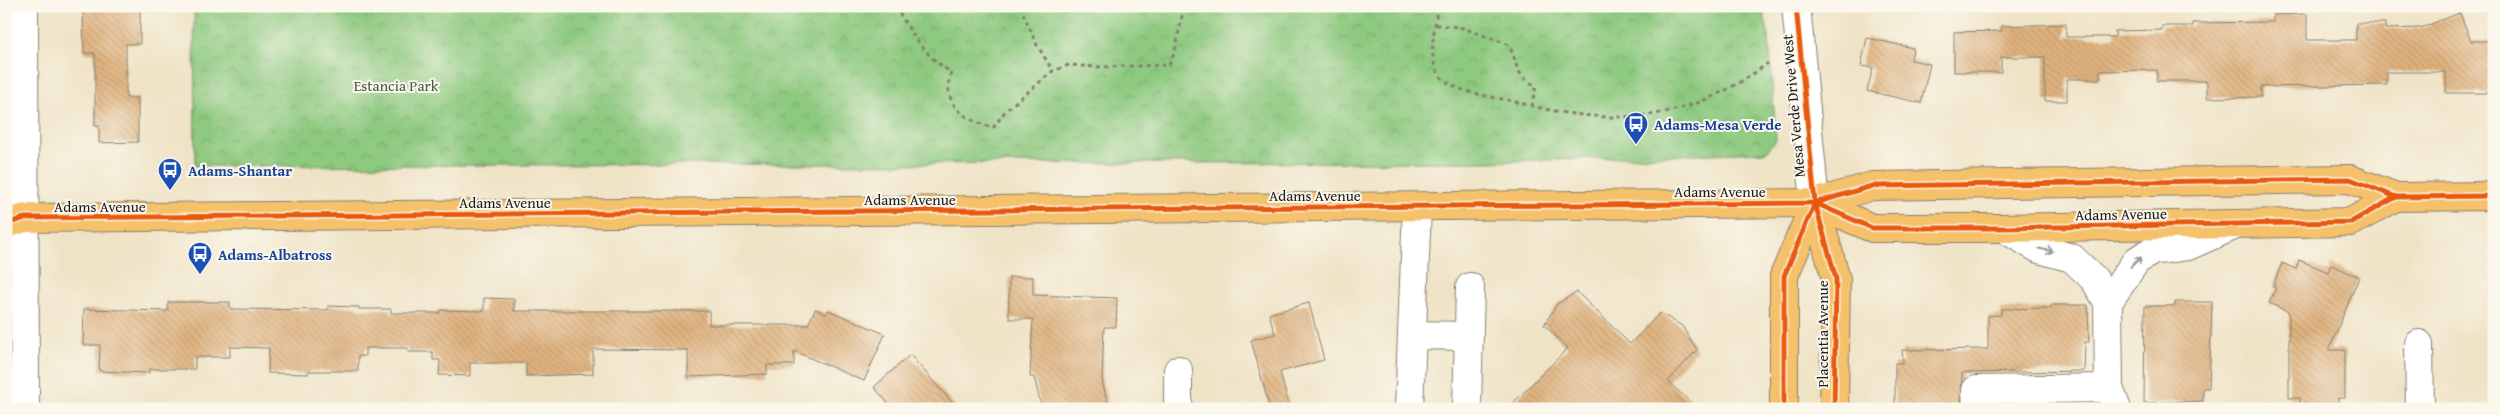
<svg xmlns="http://www.w3.org/2000/svg" width="2500" height="415" viewBox="0 0 2500 415" font-family="'Gentium Book Plus',serif">
	<style>
		.park { fill: url(#park-crowns); stroke: #54724e }
		.building { fill: url(#building-back-hatch) }
		.lines { fill: none; stroke-linecap: round; stroke-linejoin: round }
		.minor-casing { stroke: #868071; stroke-width: 30 }
		.major-casing { stroke: #868071; stroke-width: 30 }
		.path { stroke: #868071; stroke-width: 3; stroke-dasharray: 4 4; stroke-linecap: butt }
		.minor { stroke: #fff; stroke-width: 28 }
		.major { stroke: #f5c16b; stroke-width: 28 }
		.cycleway-casing { stroke: #fbf7ec; stroke-width: 8 }
		.cycleway { stroke: #e8590c; stroke-width: 5 }
		.oneway { stroke: #999 }
		.labels { text-anchor: middle; dominant-baseline: central; stroke-width: 4; stroke-linejoin: round; paint-order: stroke }
		.park-label { font-size: 15px; fill: #44593f; stroke: #fbf7ec }
		.street-label { font-size: 15px; fill: #1c1c1c; stroke: #fbf7ec }
		.transit-label { font-size: 15px; font-weight: bold; fill: #164399; stroke: #fbf7ec; text-anchor: start }
	</style>
	<defs>
		<pattern id="park-crowns" width="20" height="18" patternUnits="userSpaceOnUse" patternTransform="scale(1.25)"><rect width="20" height="18" fill="#8dc97f"/><path d="M2 6a3 3 0 1 1 6 0M12 15a3 3 0 1 1 6 0" fill="none" stroke="#79ac6d"/></pattern>
		<pattern id="building-back-hatch" width="6" height="6" patternUnits="userSpaceOnUse" patternTransform="scale(1.25)"><rect width="6" height="6" fill="#dfb27e"/><path d="M-1 5l2 2M0 0l6 6M5-1l2 2" fill="none" stroke="#bf986c"/></pattern>
	</defs>
	<rect width="100%" height="100%" fill="#fbf7ec"/>
	<filter id="ink" filterUnits="userSpaceOnUse"><feTurbulence type="fractalNoise" baseFrequency=".02" numOctaves="2"/><feDisplacementMap in="SourceGraphic" scale="10" xChannelSelector="R" yChannelSelector="G"/><feConvolveMatrix kernelMatrix="1 2 1 2 8 2 1 2 1" color-interpolation-filters="sRGB"/></filter>
	<filter id="wash" filterUnits="userSpaceOnUse"><feTurbulence type="fractalNoise" baseFrequency=".0096" numOctaves="4" result="noise"/><feDisplacementMap in="SourceGraphic" scale="20" xChannelSelector="R" yChannelSelector="G"/><feGaussianBlur stdDeviation="1.12" result="paint"/><feColorMatrix in="noise" values="0 0 0 0 0 0 0 0 0 0 0 0 0 0 0 0 0 1.4 0 .05"/><feComposite in="paint" operator="in"/></filter>
	<g filter="url(#wash)">
		<rect width="100%" height="100%" fill="#efe3c6"/>
		<path class="park" d="M194,6H1762L1769,37L1776,140L1766,152L1490,162L195,166Z"/>
		<g id="blocks">
			<g class="building">
				<path d="M98,6H140V44H126V98H138V142L99,143V126H95V53H84L83,10H98Z"/>
				<path d="M2460,13L2471,41H2494V93H2446V72H2387V85L2261,87V97L2207,98V81H2157V70L2100,71V79H2067V101H2045V57H2001V72H1954V32L2002,31V26L2066,24V37H2115V31L2162,30V26H2193V23L2273,22V15L2307,14V40H2356V23H2385V29L2420,28Z"/>
				<path d="M1867,38L1913,48L1911,60L1930,64L1921,103L1867,91L1873,68L1861,66Z"/>
				<path d="M2299,260L2328,272L2331,265L2359,277L2329,350H2345V398H2338V409H2300V398H2289V312L2269,303L2276,288L2273,286L2282,263L2296,269Z"/>
				<path d="M1009,277H1033V295L1117,298L1116,327H1104L1102,380L1109,409H1042L1034,377H1030L1033,319H1009Z"/>
				<path d="M1577,292L1630,344L1660,313L1682,326L1697,350L1668,381L1697,409H1507L1568,348L1544,325L1557,304Z"/>
				<path d="M484,298L514,299V311H709V325H808L815,309L826,314L828,310L885,334L864,381L794,351V365H767V374L688,377V350L593,349V374L526,376V363H470V376L439,375L440,360H433V352H408V348H365V356H358V371H309L308,374L268,373L269,348L230,347V357H195V369H149V373L99,371L100,345H83L84,309L168,311V302H230V309L328,310V306L359,307V309H391V313H440V310L484,311Z"/>
				<path d="M2175,302H2212L2209,388H2203V401L2144,403L2145,306H2175Z"/>
				<path d="M1309,303L1324,360L1280,372L1290,409H1270L1251,340L1275,334L1269,314Z"/>
				<path d="M2051,305H2088L2089,342H2085L2084,371L1962,373L1961,409H1903V406H1895V363H1903L1902,350L1988,349V316L2001,315V309L2051,308Z"/>
				<path d="M910,355L958,409H893L874,387Z"/>
			</g>
		</g>
	</g>
	<g filter="url(#ink)">
		<use href="#blocks" fill-opacity="0" stroke="#868071" stroke-width="1"/>
		<g class="lines">
			<defs>
				<g id="minor">
					<path d="M24,6L25,409"/>
					<path d="M1796,6L1815,203"/>
					<path d="M2003,228L2039,249L2072,258L2094,279L2108,302"/>
					<path d="M2108,302L2136,261L2152,251L2188,246L2238,224"/>
					<path d="M2108,302L2109,388L2117,409"/>
					<path d="M1412,335L1469,336"/>
					<path d="M2419,344L2420,409"/>
					<path d="M1178,370V409"/>
					<path d="M1409,409L1417,207"/>
					<path d="M1467,409L1470,287"/>
					<path d="M1977,409L1976,390L2109,388"/>
				</g>
				<g id="major">
					<path d="M1815,203L1872,228H2003L2351,222L2396,197"/>
					<path d="M1815,203L1836,279L1834,409"/>
					<path d="M6,224L25,218L1815,203L1872,186L2350,179L2396,197L2494,196"/>
					<path d="M1784,409V276L1815,203"/>
				</g>
			</defs>
			<use href="#minor" class="minor-casing"/>
			<use href="#major" class="major-casing"/>
			<g class="path">
				<path d="M895,6C910,31 925,57 951,72C941,105 965,120 993,128L1006,110L1053,71L1069,65L1095,67L1169,65L1175,51L1184,6"/>
				<path d="M1020,6L1037,45L1053,71"/>
				<path d="M1437,6C1436,28 1427,53 1438,73C1447,90 1485,96 1503,99C1526,104 1549,111 1573,114C1649,124 1707,109 1768,63"/>
				<path d="M1436,25L1460,27L1507,44C1520,61 1510,72 1536,86L1532,105"/>
			</g>
			<use href="#minor" class="minor"/>
			<use href="#major" class="major"/>
			<defs>
				<g id="cycleway">
					<path d="M1796,6L1815,203L1836,279L1834,409"/>
					<path d="M1815,203L1872,228H2003L2351,222L2396,197"/>
					<path d="M6,224L25,218L1815,203L1872,186L2350,179L2396,197L2494,196"/>
					<path d="M1784,409V276L1815,203"/>
				</g>
			</defs>
			<use href="#cycleway" class="cycleway-casing"/>
			<use href="#cycleway" class="cycleway"/>
		</g>
		<defs><path id="oneway-shaft" d="M-6 0H5M1.5-3L5.5 0L1.5 3" fill="none" stroke-width="1.6" stroke-linecap="round" stroke-linejoin="round" transform="scale(1.25)"/></defs>
		<g class="oneway">
			<use href="#oneway-shaft" transform="translate(2046 250) rotate(11)"/>
			<use href="#oneway-shaft" transform="translate(2136 262) rotate(-42)"/>
		</g>
	</g>
	<defs>
		<symbol id="bus-pin" viewBox="-11 -11 22 30"><path d="M0 17L-7.5 6A9.5 9.5 0 1 1 7.5 6Z" fill="#1a4fb4" stroke="#fbf7ec"/><path d="M-5-6H5V4H4V6H2V4H-2V6H-4V4H-5ZM-3.5-4V0h7V-4ZM-3.5 1.2v1.5H-2V1.2ZM2 1.2v1.5H3.5V1.2Z" fill="#fff"/></symbol>
	</defs>
	<g fill-rule="evenodd">
		<use href="#bus-pin" x="1622" y="110" width="28" height="38"/>
		<use href="#bus-pin" x="156" y="156" width="28" height="38"/>
		<use href="#bus-pin" x="186" y="240" width="28" height="38"/>
	</g>
	<g class="labels">
		<g class="park-label">
			<text x="396" y="85">Estancia Park</text>
		</g>
		<g class="street-label">
			<text transform="translate(1793 106) rotate(-95)">Mesa Verde Drive West</text>
			<text x="1720" y="191">Adams Avenue</text>
			<text x="1315" y="195">Adams Avenue</text>
			<text x="910" y="199">Adams Avenue</text>
			<text x="505" y="202">Adams Avenue</text>
			<text x="100" y="206">Adams Avenue</text>
			<text transform="translate(2121 214) rotate(-1)">Adams Avenue</text>
			<text transform="translate(1822 334) rotate(-90)">Placentia Avenue</text>
		</g>
		<g class="transit-label">
			<text x="1654" y="124">Adams-Mesa Verde</text>
			<text x="188" y="170">Adams-Shantar</text>
			<text x="218" y="254">Adams-Albatross</text>
		</g>
	</g>
	<rect width="2500" height="415" fill="none" stroke="#fbf7ec" stroke-width="25"/>
</svg>
